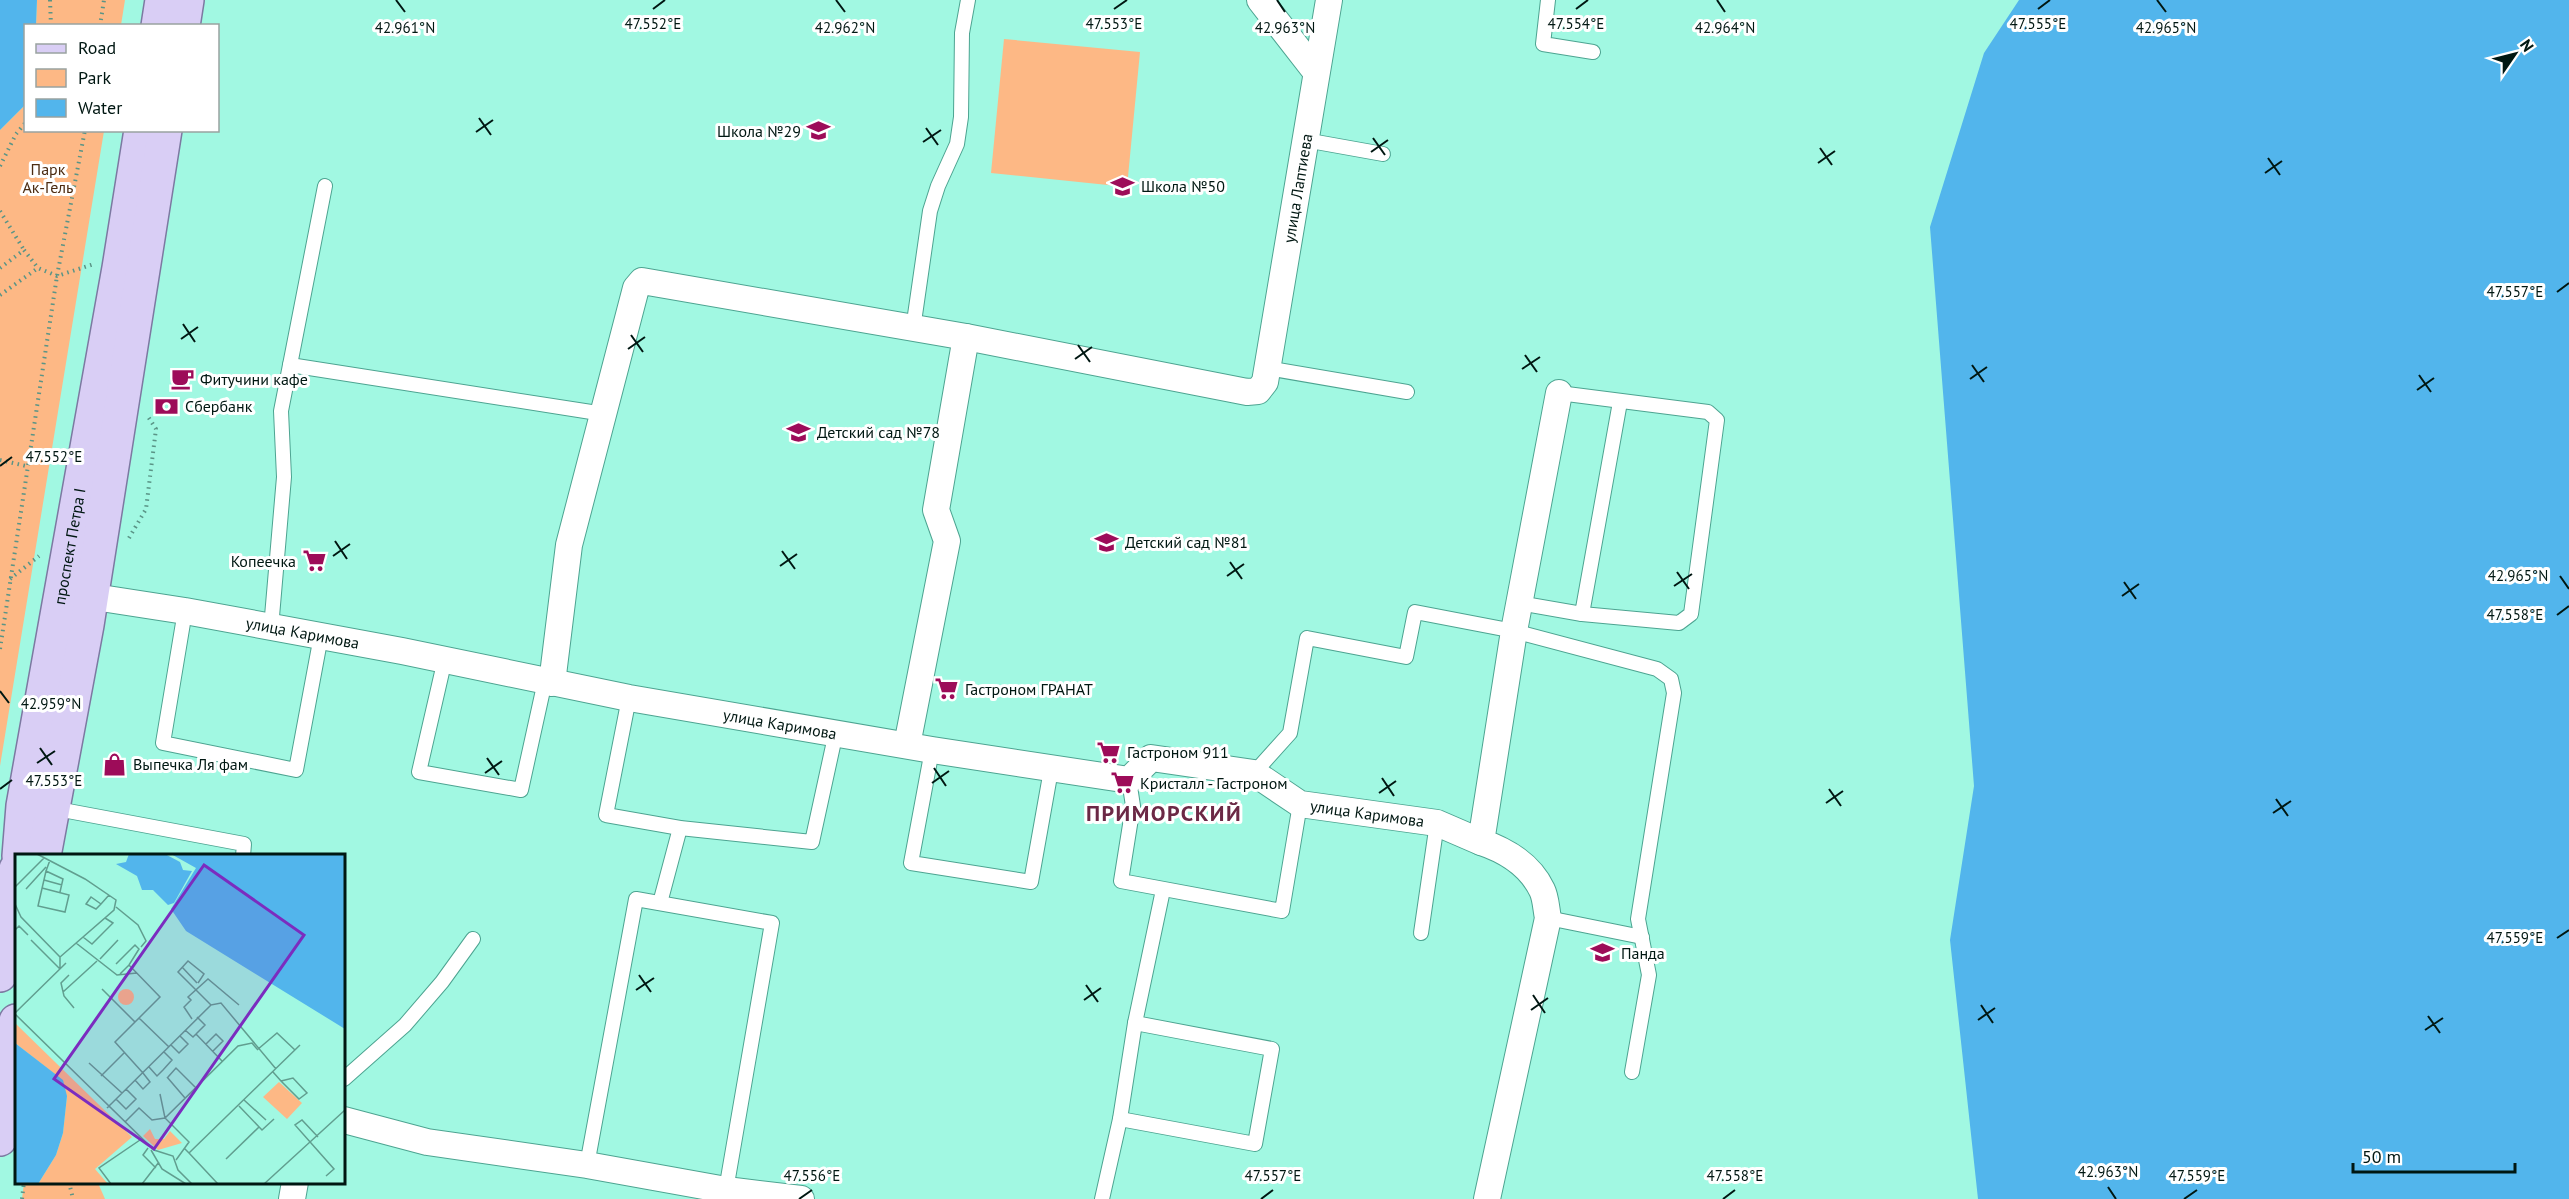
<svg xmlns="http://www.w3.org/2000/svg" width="2569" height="1199" viewBox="0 0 2569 1199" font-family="'PT Sans',sans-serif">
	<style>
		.green { fill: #fdb885 }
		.water { fill: #52b5ec }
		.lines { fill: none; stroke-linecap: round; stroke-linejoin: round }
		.service-casing { stroke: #4da491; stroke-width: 16 }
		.minor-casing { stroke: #4da491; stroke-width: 28 }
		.primary-casing { stroke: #7c79a1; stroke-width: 36 }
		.path { stroke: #5a9486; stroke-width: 4; stroke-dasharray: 1.5 4.5; stroke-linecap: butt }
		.service { stroke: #fff; stroke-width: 14 }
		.minor { stroke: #fff; stroke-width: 26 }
		.primary { stroke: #d9cef5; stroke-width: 33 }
		.ticks { fill: none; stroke: #001712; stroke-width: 2 }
		.labels { text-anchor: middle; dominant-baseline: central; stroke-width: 6; stroke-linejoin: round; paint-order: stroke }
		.poi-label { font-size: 16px; fill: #001712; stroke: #fff; text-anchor: start }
		.park-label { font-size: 16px; fill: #4c2c12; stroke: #fff }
		.street-label { font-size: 16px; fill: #001712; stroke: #fff }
		.district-label { font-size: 22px; font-weight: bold; letter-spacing: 1.5px; fill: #6b2845; stroke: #fff }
		.inset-road { fill: none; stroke: #619e8f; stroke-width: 1.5 }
		.view { fill: #7b2cbf; fill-opacity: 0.15; stroke: #7b2cbf; stroke-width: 3 }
		.inset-edge { fill: none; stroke: #001712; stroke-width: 3 }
		.ticks-label { font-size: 15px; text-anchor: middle; fill: #001712; stroke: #fff; stroke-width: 6; stroke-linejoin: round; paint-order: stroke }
	</style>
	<rect width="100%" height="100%" fill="#a1f8e2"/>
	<g class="green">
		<path d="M37,0H125L121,25L36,26Z"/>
		<path d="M1004,39L1140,52L1127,187L991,173Z"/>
		<path d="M25,101L26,130L104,131L0,766V130L24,106Z"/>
		<path d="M24,1183H98L105,1199H22Z"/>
	</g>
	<g class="water">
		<path d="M0,0H37L36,25L26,26L25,101L24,106L0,130Z"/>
		<path d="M2019,0H2569V1199H1978L1950,940L1974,786L1930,227L1984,53Z"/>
	</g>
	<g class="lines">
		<defs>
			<g id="service">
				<path d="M1548,0L1543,44L1593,52"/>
				<path d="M1305,140L1383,154"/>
				<path d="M913,329L930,211L938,186L957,144L961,117L962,33L968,0"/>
				<path d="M290,365L604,414"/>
				<path d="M1267,368L1407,392"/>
				<path d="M1559,393L1708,412L1717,420L1691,614L1679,623L1582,614"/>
				<path d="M1519,603L1582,614L1620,402"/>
				<path d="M185,611L163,743L296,770L321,636"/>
				<path d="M271,628L284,477L281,411L325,186"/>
				<path d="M445,659L419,772L521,790L545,681"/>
				<path d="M629,698L606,815L680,828L812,842L836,732"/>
				<path d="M932,750L911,863L1031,882L1051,770"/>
				<path d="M1254,773L1290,733L1307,638L1406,657L1415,612L1514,631L1657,669L1671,679L1674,693L1638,919L1649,975L1632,1072"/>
				<path d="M1129,780L1133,806L1121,881L1282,911L1300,804"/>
				<path d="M52,808L244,844L243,856"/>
				<path d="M660,903L680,828"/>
				<path d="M1548,918L1642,937"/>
				<path d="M1421,933L1437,823"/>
				<path d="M344,1079L405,1025L442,982L473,939"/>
				<path d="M1120,1119L1255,1144L1272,1049L1135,1023"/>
				<path d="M587,1165L636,899L772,923L726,1190"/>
				<path d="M1102,1199L1120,1119L1135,1023L1163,890"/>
			</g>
			<g id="minor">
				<path d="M1260,0L1316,72"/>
				<path id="s1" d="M75,594L185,611L402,651L629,698L932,750L1129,780L1151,758L1254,773L1300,804L1437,823L1481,842"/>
				<path id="s2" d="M552,683L569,545L636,288L642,281L966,337L1247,392L1258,391L1265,382L1329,0"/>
				<path d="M907,745L947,541L936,510L966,337"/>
				<path d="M344,1120L427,1142L587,1165L726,1190L801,1199"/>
				<path d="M292,1199L295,1182"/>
				<path d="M1487,1199L1548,918C1546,909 1546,898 1542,890C1530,865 1505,850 1481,842L1514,631L1559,393"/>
			</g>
			<g id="primary">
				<path d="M158,26L162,0"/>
				<path d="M183,26L187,0"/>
				<path id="s3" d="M19,856L23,806L119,268L141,130"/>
				<path d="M44,856L87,625L165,130"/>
				<path d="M0,975L16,869"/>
				<path d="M0,1139L16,1021"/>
			</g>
		</defs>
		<use href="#service" class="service-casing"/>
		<use href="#minor" class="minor-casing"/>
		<use href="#primary" class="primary-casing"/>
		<g class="path">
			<path d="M50,0L51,26"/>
			<path d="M100,26L104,0"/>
			<path d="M0,166L16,134L26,122"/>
			<path d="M0,211L24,250"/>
			<path d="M0,268L24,250L38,268"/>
			<path d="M0,295L38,268L57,276L94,264"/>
			<path d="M0,460L26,466"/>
			<path d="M129,538L146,509L156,429L147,415"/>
			<path d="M10,579L39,556"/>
			<path d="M0,649L57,276L85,130"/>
			<path d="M69,1182L73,1199"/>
			<path d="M22,1199L24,1182"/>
		</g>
		<use href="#service" class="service"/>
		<use href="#minor" class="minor"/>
		<use href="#primary" class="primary"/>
	</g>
	<path class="ticks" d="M396,0L405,12M836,0L845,12M1277,0L1285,12M1717,0L1725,12M2157,0L2166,12M653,9L665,0M1114,9L1127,0M1576,9L1588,0M2038,9L2050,0M479,118L491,135M926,128L938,145M476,132L493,120M1373,138L1385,155M923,142L941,130M1820,148L1832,165M1371,152L1388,140M2268,158L2280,175M1818,163L1835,151M2265,173L2282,161M2557,292L2569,283M183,324L195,342M631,335L643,352M181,339L198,327M1078,345L1090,362M628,349L645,337M1525,355L1537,372M1075,359L1092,347M1972,365L1984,382M1522,369L1540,357M2419,375L2431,392M1970,379L1987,367M2417,390L2434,378M0,466L12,457M335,541L347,559M782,551L795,569M333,556L350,544M1230,562L1242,579M780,566L797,554M1677,572L1689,589M1227,576L1244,564M2560,576L2569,589M2124,582L2136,599M1674,586L1692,574M2122,596L2139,584M2557,615L2569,606M0,691L9,703M40,748L52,765M487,758L499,775M37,763L55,751M934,768L946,786M485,773L502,761M1382,778L1394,796M932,783L949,771M0,789L12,780M1829,789L1841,806M1379,793L1396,781M2276,799L2288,816M1826,803L1843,791M2273,813L2291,801M2557,938L2569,930M639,975L651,992M1086,985L1098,1002M636,990L654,978M1533,995L1545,1013M1084,1000L1101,988M1981,1005L1993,1023M1531,1010L1548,998M2428,1016L2440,1033M1978,1020L1995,1008M2425,1030L2443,1018M2108,1187L2116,1199M799,1199L812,1190M1261,1199L1273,1190M1723,1199L1735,1190M2184,1199L2197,1190"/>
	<defs>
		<symbol id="school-bare" viewBox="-9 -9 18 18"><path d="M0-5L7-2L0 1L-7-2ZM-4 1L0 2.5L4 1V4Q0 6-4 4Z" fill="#9d0c59" stroke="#fff" stroke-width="2.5" paint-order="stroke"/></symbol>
		<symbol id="cafe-bare" viewBox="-9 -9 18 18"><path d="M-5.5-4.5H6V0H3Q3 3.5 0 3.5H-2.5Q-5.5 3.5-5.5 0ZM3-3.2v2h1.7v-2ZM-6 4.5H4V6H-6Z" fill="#9d0c59" stroke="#fff" stroke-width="2.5" paint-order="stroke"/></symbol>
		<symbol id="bank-bare" viewBox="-9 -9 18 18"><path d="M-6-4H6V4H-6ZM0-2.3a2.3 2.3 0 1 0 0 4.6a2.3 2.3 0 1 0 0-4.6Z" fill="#9d0c59" stroke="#fff" stroke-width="2.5" paint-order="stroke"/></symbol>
		<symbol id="supermarket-bare" viewBox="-9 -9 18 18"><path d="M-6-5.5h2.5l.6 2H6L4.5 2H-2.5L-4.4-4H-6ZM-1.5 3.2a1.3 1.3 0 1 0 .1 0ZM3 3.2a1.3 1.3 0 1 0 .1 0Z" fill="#9d0c59" stroke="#fff" stroke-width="2.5" paint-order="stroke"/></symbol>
		<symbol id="shop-bare" viewBox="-9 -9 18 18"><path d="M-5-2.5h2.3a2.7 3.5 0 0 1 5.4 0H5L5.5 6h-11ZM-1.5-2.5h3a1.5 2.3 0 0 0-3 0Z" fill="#9d0c59" stroke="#fff" stroke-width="2.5" paint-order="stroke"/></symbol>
	</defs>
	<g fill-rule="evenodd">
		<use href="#school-bare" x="802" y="114" width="33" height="33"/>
		<use href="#school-bare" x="1106" y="170" width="33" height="33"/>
		<use href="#cafe-bare" x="166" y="362" width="33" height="33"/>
		<use href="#bank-bare" x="150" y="390" width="33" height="33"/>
		<use href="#school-bare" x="782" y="416" width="33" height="33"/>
		<use href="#school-bare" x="1090" y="526" width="33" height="33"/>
		<use href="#supermarket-bare" x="298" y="544" width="33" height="33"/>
		<use href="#supermarket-bare" x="930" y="672" width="33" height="33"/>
		<use href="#supermarket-bare" x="1092" y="736" width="33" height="33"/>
		<use href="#shop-bare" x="98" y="748" width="33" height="33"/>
		<use href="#supermarket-bare" x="1106" y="766" width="33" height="33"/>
		<use href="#school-bare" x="1586" y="936" width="33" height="33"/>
	</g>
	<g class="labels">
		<g class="poi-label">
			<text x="801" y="131" text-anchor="end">Школа №29</text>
			<text x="1141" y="186">Школа №50</text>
			<text x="200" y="379">Фитучини кафе</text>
			<text x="185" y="406">Сбербанк</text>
			<text x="817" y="432">Детский сад №78</text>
			<text x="1125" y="542">Детский сад №81</text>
			<text x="296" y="561" text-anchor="end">Копеечка</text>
			<text x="965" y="689">Гастроном ГРАНАТ</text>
			<text x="1127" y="752">Гастроном 911</text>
			<text x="133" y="764">Выпечка Ля фам</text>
			<text x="1140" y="783">Кристалл - Гастроном</text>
			<text x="1621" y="953">Панда</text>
		</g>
		<g class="park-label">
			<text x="48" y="169">Парк<tspan x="48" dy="18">Ак-Гель</tspan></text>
		</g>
		<g class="street-label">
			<text stroke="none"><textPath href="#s2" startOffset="1248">улица Лаптиева</textPath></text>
			<text stroke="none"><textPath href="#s3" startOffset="314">проспект Петра I</textPath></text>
			<text stroke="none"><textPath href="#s1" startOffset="231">улица Каримова</textPath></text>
			<text stroke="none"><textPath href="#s1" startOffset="717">улица Каримова</textPath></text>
			<text stroke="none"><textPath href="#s1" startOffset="1329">улица Каримова</textPath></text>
		</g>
		<g class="district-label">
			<text x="1164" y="813">ПРИМОРСКИЙ</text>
		</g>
	</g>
	<g transform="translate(15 854)">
		<rect width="330" height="330" fill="#a1f8e2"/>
		<path d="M103 143a8 8 0 1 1 16 0a8 8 0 1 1-16 0ZM0,169L117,283L80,315L93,330H23L41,301L48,279L52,242L41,221L0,189ZM264,228L287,249L272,265L248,243ZM135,275L140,285H149L155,277L167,289L143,296L128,282Z" fill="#fdb885"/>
		<path d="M114,0H150L165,8L168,16L177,17L159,49L153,51L138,36H127L122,22L101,10L111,8ZM156,0H330V175L171,77L156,55L181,14ZM0,189L48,226L52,242L48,279L41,301L23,330H0Z" fill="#52b5ec"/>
		<path class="inset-road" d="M22,0L70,25L101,46L99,56L45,103V115M35,6L31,17L48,25L45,38M29,26L47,31M0,33L29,4M27,34L54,41L50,58L23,52L31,17M11,35L31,13M0,50L6,63L45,103M86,50L76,43L71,50L81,55L86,50L94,41M101,53L123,71L131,87L126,93M0,76L4,72L13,81M68,83L77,90L98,69L90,64M16,86L45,115M61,89L102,121L122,119M85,105L103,86M101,110L120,91L124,95L114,111M167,113L182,129M105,120L114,111L145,143L100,188L128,219M54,121L46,129L49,142L59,154M183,129L189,120L173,107L163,118L196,151L206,149L261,215M87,135L120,168M48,138L82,107M0,159L51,109M0,160L139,296L158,302L163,316L177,330M124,164L154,193M177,165L169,153L176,146L173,143L193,125L224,151M170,176L178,183L181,180L207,207M181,180L190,171L182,163M191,190L201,180L208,187L198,197M156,191L164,199L173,190L165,182M242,196L262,179L280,196M74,209L107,239M134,213L142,222L148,216L157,206L149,198M258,218L266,227L284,245L292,239L278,224L266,227M86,222L109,199M152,223L170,244M153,223L161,214L181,234M120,226L128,235L135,228L128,219M145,240L150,264L174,288L161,306M101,245L111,255L121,245L111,235M229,246L251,266M224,252L247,276L259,265M92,254L196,151M110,268L124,254L137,266L150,264L223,192L237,189L242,195M303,283L287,266L280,271L319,315L311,322M133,294L128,301L141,314M169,294L174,299L285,191M136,296L147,315L171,330M174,299L203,330M211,305L244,273M96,330L84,314L125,286M127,330L144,308M249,330L330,256"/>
		<path class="view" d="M189,11L289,81L139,295L39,225Z"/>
		<rect width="330" height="330" class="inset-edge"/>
	</g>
	<g class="ticks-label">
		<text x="653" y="29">47.552°E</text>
		<text x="1114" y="29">47.553°E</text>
		<text x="1576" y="29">47.554°E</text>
		<text x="2038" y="29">47.555°E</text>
		<text x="405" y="33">42.961°N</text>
		<text x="845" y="33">42.962°N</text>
		<text x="1285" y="33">42.963°N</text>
		<text x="1725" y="33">42.964°N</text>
		<text x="2166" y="33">42.965°N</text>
		<text x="2515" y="297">47.557°E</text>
		<text x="54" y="462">47.552°E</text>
		<text x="2518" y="581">42.965°N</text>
		<text x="2515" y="620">47.558°E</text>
		<text x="51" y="709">42.959°N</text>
		<text x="54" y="786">47.553°E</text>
		<text x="2515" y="943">47.559°E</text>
		<text x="2108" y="1177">42.963°N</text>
		<text x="812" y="1181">47.556°E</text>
		<text x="1273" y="1181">47.557°E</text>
		<text x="1735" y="1181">47.558°E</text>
		<text x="2197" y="1181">47.559°E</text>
	</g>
	<rect x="24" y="24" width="195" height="108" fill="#ffffff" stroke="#99a2a0" stroke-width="1.5"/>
	<rect x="36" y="44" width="30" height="9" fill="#d9cef5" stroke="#99a2a0" stroke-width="1.5"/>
	<text x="78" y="54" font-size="18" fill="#001712">Road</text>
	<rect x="36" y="69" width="30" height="18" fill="#fdb885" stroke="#99a2a0" stroke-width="1.5"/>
	<text x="78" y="84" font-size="18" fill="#001712">Park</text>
	<rect x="36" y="99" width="30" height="18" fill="#52b5ec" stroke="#99a2a0" stroke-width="1.5"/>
	<text x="78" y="114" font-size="18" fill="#001712">Water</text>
	<g transform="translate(2515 54) rotate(55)" stroke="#ffffff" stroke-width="4.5" paint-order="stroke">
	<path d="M0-4.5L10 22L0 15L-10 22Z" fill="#001712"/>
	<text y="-9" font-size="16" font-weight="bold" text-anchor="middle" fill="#001712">N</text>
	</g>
	<path d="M2353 1163v9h162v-9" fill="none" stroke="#001712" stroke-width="3"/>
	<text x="2362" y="1163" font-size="18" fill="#001712" stroke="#ffffff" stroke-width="4.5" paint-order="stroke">50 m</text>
</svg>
